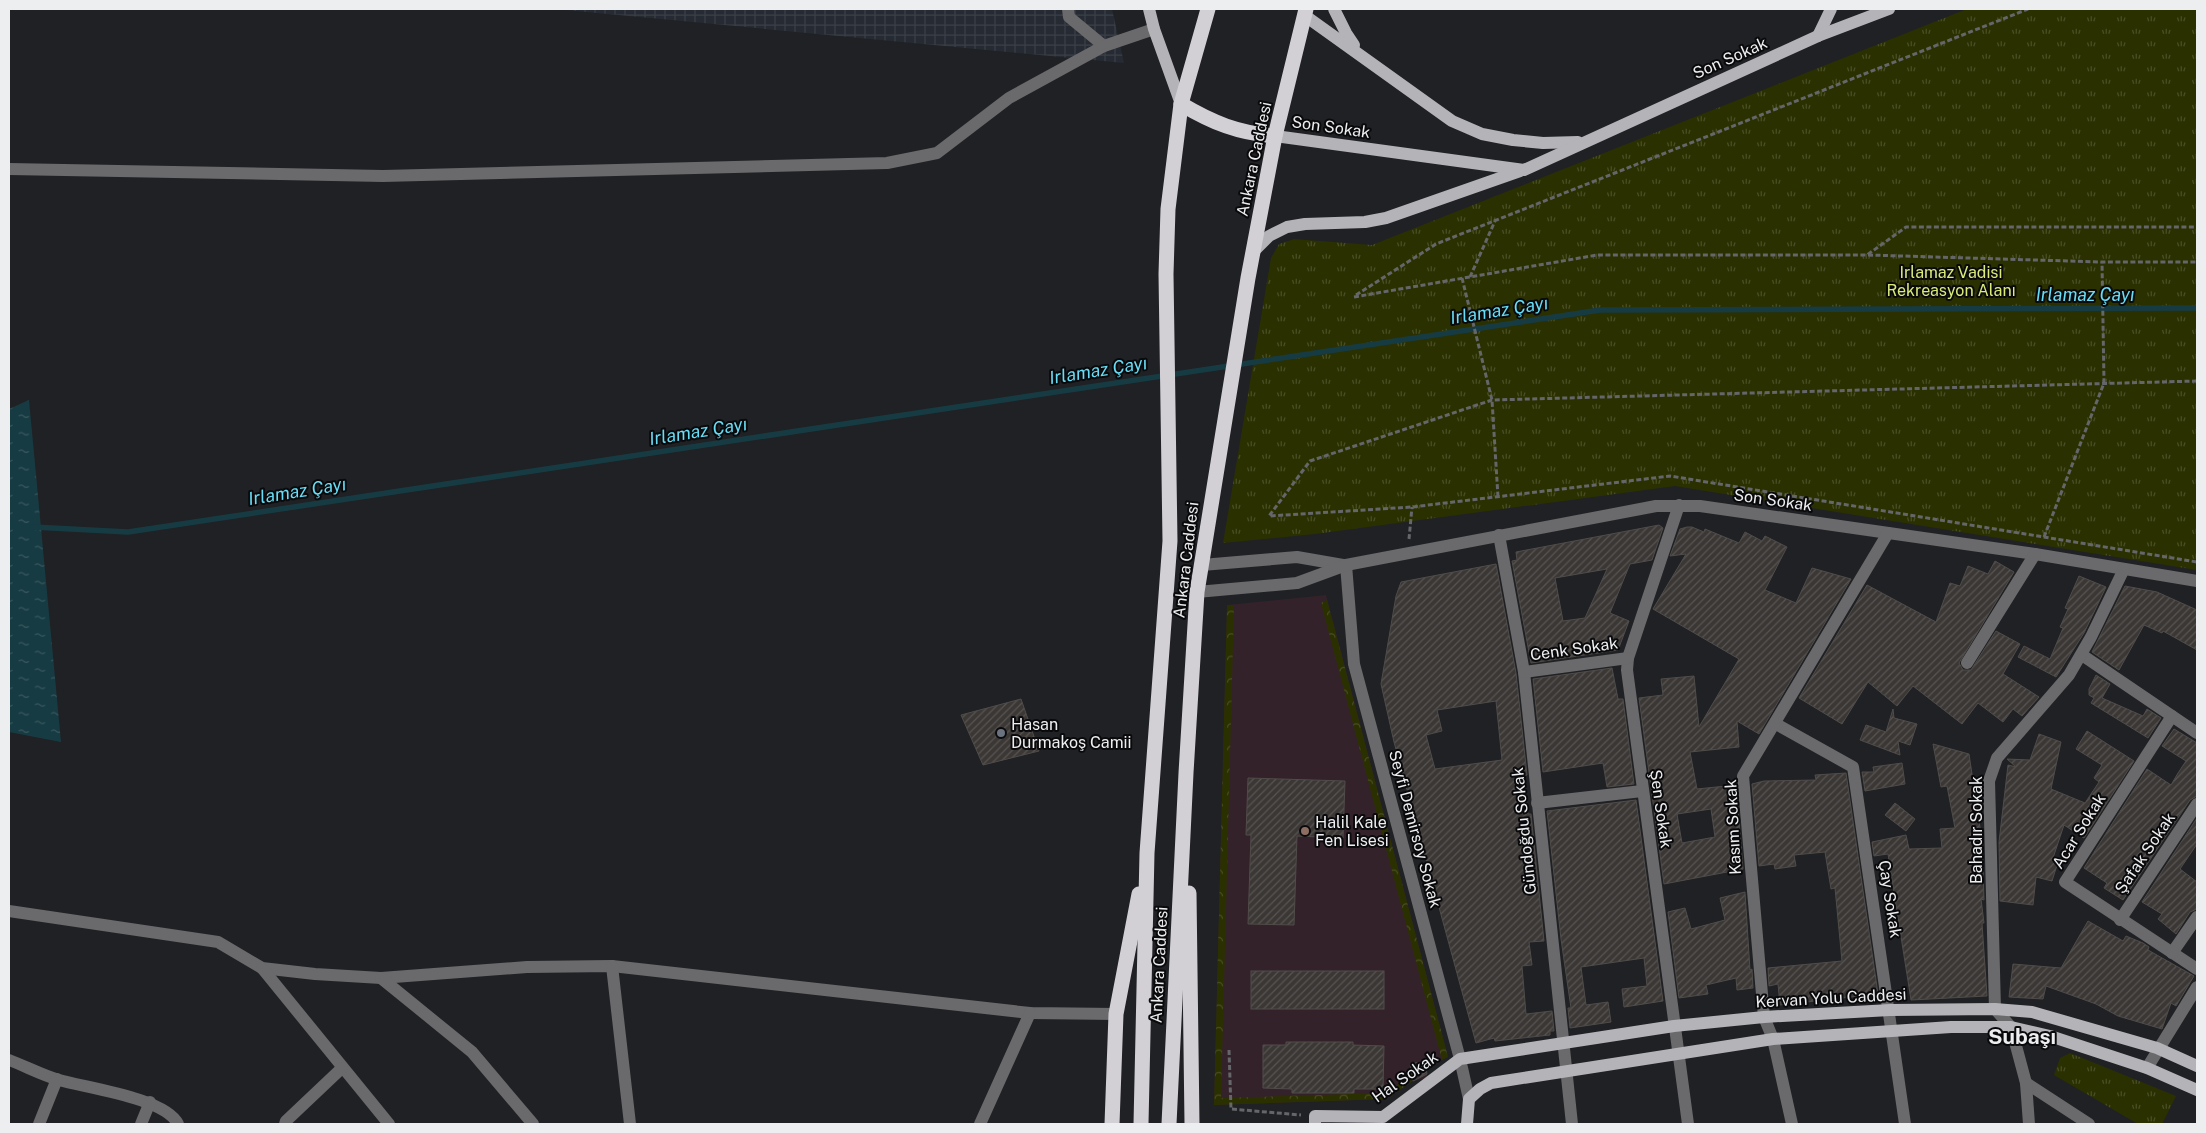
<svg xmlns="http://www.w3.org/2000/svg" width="2206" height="1133" viewBox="0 0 2206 1133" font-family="'Public Sans',sans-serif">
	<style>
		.industrial { fill: url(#industrial-grid) }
		.education { fill: #34222a }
		.grass { fill: url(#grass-tufts) }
		.forest { fill: url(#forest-crowns) }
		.water { fill: url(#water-ripples) }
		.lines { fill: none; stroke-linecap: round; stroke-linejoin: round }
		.stream { stroke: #173b43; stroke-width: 5.5 }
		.building { fill: url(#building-hatch); stroke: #504c4a; fill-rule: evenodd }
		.path { stroke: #646669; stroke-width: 3; stroke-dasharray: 5 2.5; stroke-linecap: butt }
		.minor { stroke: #6a696b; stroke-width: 12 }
		.major { stroke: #b4b3b7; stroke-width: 12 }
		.highway { stroke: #d2d0d5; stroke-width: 15 }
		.worship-dot { fill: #6b7280; stroke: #0a0a0c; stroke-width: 2 }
		.education-dot { fill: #8d6e63; stroke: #0a0a0c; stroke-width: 2 }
		.labels { text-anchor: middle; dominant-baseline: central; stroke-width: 4; stroke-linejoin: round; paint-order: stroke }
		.street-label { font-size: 16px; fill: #edeef0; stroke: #0a0a0c }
		.park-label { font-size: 16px; fill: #dbeb7a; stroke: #0a0a0c }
		.poi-label { font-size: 16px; fill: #edeef0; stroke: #0a0a0c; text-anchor: start }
		.water-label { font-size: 18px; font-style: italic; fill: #67ddf6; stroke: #0a0a0c }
		.district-label { font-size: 21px; font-weight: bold; fill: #edeef0; stroke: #0a0a0c }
	</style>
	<defs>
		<pattern id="industrial-grid" width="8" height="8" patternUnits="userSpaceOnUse" patternTransform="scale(1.25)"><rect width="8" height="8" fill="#262a33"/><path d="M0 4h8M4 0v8" fill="none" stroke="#3b3f47"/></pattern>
		<pattern id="grass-tufts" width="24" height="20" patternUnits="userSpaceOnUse" patternTransform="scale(1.25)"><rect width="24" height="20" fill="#2b3000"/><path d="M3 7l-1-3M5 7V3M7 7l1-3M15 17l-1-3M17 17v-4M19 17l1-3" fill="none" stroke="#4a4e26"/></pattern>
		<pattern id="forest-crowns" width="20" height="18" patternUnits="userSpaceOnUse" patternTransform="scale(1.25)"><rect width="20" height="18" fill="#2b3000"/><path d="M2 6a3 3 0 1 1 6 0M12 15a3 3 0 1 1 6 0" fill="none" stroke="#4a4e26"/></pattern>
		<pattern id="water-ripples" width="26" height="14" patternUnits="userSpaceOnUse" patternTransform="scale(1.25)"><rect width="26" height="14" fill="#173b43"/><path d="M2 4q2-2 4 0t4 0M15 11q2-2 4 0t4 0" fill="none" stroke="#39585e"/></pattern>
		<pattern id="building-hatch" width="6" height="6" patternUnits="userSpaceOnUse" patternTransform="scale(1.25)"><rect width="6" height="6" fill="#3b3735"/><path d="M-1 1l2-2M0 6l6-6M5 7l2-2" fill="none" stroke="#585453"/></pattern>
	</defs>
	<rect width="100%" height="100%" fill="#1f2124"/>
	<path class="industrial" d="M555,9H1112L1124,63Z"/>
	<path class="education" d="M1326,595L1448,1057L1426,1067L1427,1078L1413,1081L1386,1099L1214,1105L1227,605Z"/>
	<g class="grass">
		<path d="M1967,9H2197V570L1675,486L1315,534L1223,543L1271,258L1279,244L1294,239L1372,245Z"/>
		<path d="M2070,1053L2176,1096L2162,1124H2138L2054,1075L2060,1058Z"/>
	</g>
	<g class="forest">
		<path d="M1327,600L1448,1057L1442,1060L1321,603Z"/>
		<path d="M1227,605H1234L1221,1098L1385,1093L1410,1076L1413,1081L1386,1099L1214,1105Z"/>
	</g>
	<path class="water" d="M29,400L61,742L9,732V409Z"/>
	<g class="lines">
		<path class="stream" d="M33,527L128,532L1600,310L2197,308"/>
	</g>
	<g class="building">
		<path d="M1659,525L1663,528L1652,560L1630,564L1610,613L1629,621L1618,650L1531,663L1512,561L1517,560L1516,552ZM1607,569L1585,618L1563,621L1555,578Z"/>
		<path d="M1687,527H1692L1704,532L1705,529L1739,543L1745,532L1762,541L1765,536L1787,547L1765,590L1796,603L1812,568L1851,579L1759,734L1737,721L1739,747L1690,752L1697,789L1736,785L1743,869L1664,884L1639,698L1663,695L1661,679L1694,676L1699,727L1739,659L1653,609L1686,554L1670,556L1680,529ZM1711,809L1715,837L1682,843L1677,814Z"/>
		<path d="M1995,561L2014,572L1959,663L1963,670H1971L1996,631L2020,644L2003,674L2039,697L2022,716L2013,709L2003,722L1978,703L1962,724L1913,686L1897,706L1868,682L1842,724L1799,698L1867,585L1936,622L1950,583L1960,586L1968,566L1988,574Z"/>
		<path d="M1496,564L1516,673L1527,775L1524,776L1528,814H1531L1544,941L1529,942L1532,965L1522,966L1526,1014L1552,1011L1554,1031H1550V1035L1495,1041L1494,1038L1476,1043L1394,742L1381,684L1396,596L1401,582ZM1496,701L1502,760L1435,769L1426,735L1442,731L1437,710Z"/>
		<path d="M2079,576L2106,587L2084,633L2056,677L2018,657L2024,646L2050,659L2063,628L2060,627L2068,609L2065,608Z"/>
		<path d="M2125,586L2157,592L2197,610V650L2163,631L2162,633L2144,625L2119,670L2092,652Z"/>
		<path d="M1612,668L1618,699H1623L1634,784L1607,787L1603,763L1543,772L1533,679Z"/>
		<path d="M2096,675L2110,684L2102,698L2143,716L2147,709L2161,718L2148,738L2091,703L2094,698L2089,695V689Z"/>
		<path d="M1021,699L1039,751L983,765L961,715Z"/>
		<path d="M1893,709L1894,718L1917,724L1910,745L1898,741L1900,755L1860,740L1866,725L1886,732Z"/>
		<path d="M2174,729L2197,743V796L2190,800L2123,900L2104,888L2107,883L2084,868L2147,769L2171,785L2178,773L2186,761L2162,746Z"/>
		<path d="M2087,731L2134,761L2084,838L2064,825L2052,861L2058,862L2052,881L2036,877L2033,905L2000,901L1999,842L2008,765L2016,767L2007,759L2030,760L2039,734L2061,742L2051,789L2085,803L2099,782L2094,778L2102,765L2076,749Z"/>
		<path d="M1933,744L1969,754L1982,841L1984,900L1981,899L1984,923H1982L1987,996L1911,1000L1888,854L1874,856L1872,842L1906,835L1909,849L1942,848L1940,829L1955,828L1947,786L1941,787Z"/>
		<path d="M1902,763L1905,784L1865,791L1862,772H1874L1873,767Z"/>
		<path d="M1846,773L1878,994L1780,1005L1778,984L1769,986L1768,968L1842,961L1835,888L1831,889L1825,852L1794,855L1796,866L1775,869L1774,864L1759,866L1752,784L1764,781L1816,780L1815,775Z"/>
		<path d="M1248,778L1345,781L1343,838L1297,836L1294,925L1248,924L1251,835H1246Z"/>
		<path d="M1636,800L1663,1001L1624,1007L1622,989L1647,986L1644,958L1581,967L1586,1005L1608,1002L1611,1022L1570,1028L1568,1008H1571L1561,939L1547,811Z"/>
		<path d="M1895,803L1915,819L1906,831L1885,815Z"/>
		<path d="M2197,818V844L2180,869L2197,882V909L2190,912L2176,934L2158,919L2162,914L2142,902Z"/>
		<path d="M1745,892L1750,970L1752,969L1753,988L1737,990L1736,978L1706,985L1708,994L1679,998L1668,912L1685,908L1691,929L1725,920L1720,898Z"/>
		<path d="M2088,921L2123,941L2126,936L2143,943L2149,947L2148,950L2194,976L2176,1006L2171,1003L2162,1029L2118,1016L2096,1004L2046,986L2043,999L2009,997L2013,964L2061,968Z"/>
		<rect x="1251" y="971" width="133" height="38"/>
		<path d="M1286,1042H1353V1045L1384,1046L1383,1089H1354V1093H1292V1089L1263,1088V1045H1286Z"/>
		<path d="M1425,1061L1427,1074L1413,1081L1410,1064Z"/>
	</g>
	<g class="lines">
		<g class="path">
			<path d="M1868,255L2102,262H2197"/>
			<path d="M1470,277L1495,221"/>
			<path d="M1462,278L1492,400L1498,497"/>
			<path d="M1356,295L1436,244L2028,9"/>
			<path d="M1354,297L1597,255H1867L1906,227H2197"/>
			<path d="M2197,381L1492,400L1310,461L1269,516L1412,507L1670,476L2197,562"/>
			<path d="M2044,537L2104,383L2102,262"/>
			<path d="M1409,539L1412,507"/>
			<path d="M1229,1050L1231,1109L1301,1115"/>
		</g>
		<g class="minor">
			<path d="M1068,9L1069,17L1104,46"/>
			<path d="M9,169L383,176L887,163L937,153L1009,98L1104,46L1154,29"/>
			<path d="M1679,505L1628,658L1627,670L1688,1124"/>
			<path d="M1499,535L1524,672L1572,1124"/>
			<path d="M1202,565L1297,557L1343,565"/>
			<path d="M1346,565L1354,664L1460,1059L1469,1099"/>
			<path d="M1197,592L1297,583L1346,565L1656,506H1700L2035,554L2197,581"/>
			<path d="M2082,655L2197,733"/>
			<path d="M1967,663L2035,554"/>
			<path d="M1524,672L1628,658"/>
			<path d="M2172,716L2065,882L2197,969"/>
			<path d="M1776,724L1853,767L1905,1124"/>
			<path d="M1537,803L1642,791"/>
			<path d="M9,911L218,942L262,968L315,974L381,978L527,967L612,966L1030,1013L1116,1014"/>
			<path d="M2120,920L2197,804"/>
			<path d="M2172,953L2197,917"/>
			<path d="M612,966L630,1124"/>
			<path d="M262,968L389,1124"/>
			<path d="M381,978L472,1052L533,1124"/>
			<path d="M9,1060C25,1066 42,1075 59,1080C87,1088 165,1098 178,1124"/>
			<path d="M2147,1068L2197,987"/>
			<path d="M2026,1083L2089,1124"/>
			<path d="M39,1124L57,1079"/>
			<path d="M141,1124L150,1102"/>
			<path d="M285,1124L286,1121L342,1068"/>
			<path d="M980,1124L1030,1013"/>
			<path d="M1792,1124L1773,1039L1764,1017L1743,776L1888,533"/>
			<path d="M2029,1124L2026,1083L2011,1027L1995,1009L1989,781L1997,758L2069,675L2091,637L2124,569"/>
		</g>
		<g class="major">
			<path d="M1149,9L1154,29L1181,104"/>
			<path d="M1334,9L1346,33L1354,45"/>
			<path d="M1304,15L1452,121L1482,134L1513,140L1543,143L1578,142"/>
			<path d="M1818,36L1831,9"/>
			<path d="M1275,136L1524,170L1818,36L1889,9"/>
			<path d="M1253,252L1269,236L1287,227L1305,224L1365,222L1386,218L1520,171"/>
			<path d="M1315,1124V1116L1383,1117L1460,1059L1674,1026L1764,1017L1890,1010L1995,1009L2032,1012L2157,1048L2197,1066"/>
			<path d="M1467,1124L1469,1099L1480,1089L1491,1083L1773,1039L1951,1027H2011L2050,1036L2147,1068L2197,1090"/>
		</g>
		<g class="highway">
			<path d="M1181,104C1213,123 1238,133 1275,136"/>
			<path d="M1189,893L1192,1124"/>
			<path d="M1112,1124L1116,1014L1139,894"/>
			<path d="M1141,1124L1147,853L1170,541L1166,274L1168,209L1181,104L1208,9"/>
			<path d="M1169,1124L1186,773L1197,592L1248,278L1275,136L1306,9"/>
		</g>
	</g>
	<circle class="worship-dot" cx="1001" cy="733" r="5"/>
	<circle class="education-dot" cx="1305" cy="831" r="5"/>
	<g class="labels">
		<g class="street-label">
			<text transform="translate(1730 58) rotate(-24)">Son Sokak</text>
			<text transform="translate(1331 127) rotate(8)">Son Sokak</text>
			<text transform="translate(1254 159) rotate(-78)">Ankara Caddesi</text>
			<text transform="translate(1773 500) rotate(8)">Son Sokak</text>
			<text transform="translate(1186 560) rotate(-83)">Ankara Caddesi</text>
			<text transform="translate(1574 649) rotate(-8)">Cenk Sokak</text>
			<text transform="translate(1661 809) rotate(82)">Şen Sokak</text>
			<text transform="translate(1733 827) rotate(-93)">Kasım Sokak</text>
			<text transform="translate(1415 829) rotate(75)">Seyfi Demirsoy Sokak</text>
			<text transform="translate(1976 830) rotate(-90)">Bahadır Sokak</text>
			<text transform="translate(1524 831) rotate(-96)">Gündoğdu Sokak</text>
			<text transform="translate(2079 831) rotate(-58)">Acar Sokak</text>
			<text transform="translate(2145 853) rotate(-56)">Şafak Sokak</text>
			<text transform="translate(1890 899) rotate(81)">Çay Sokak</text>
			<text transform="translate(1159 965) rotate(-87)">Ankara Caddesi</text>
			<text transform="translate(1831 998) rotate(-3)">Kervan Yolu Caddesi</text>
			<text transform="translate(1405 1077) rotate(-35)">Hal Sokak</text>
		</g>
		<g class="park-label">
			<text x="1951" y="272">Irlamaz Vadisi<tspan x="1951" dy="18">Rekreasyon Alanı</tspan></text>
		</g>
		<g class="poi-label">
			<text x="1011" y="724">Hasan<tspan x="1011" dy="18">Durmakoş Camii</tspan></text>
			<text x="1315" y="822">Halil Kale<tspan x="1315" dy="18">Fen Lisesi</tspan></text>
		</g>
		<g class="water-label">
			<text x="2085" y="294">Irlamaz Çayı</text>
			<text transform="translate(1499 310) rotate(-9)">Irlamaz Çayı</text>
			<text transform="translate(1098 370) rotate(-9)">Irlamaz Çayı</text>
			<text transform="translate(698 431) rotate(-9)">Irlamaz Çayı</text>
			<text transform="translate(297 491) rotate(-9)">Irlamaz Çayı</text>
		</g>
		<g class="district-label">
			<text x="2022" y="1036">Subaşı</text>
		</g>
	</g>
	<rect width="2206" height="1133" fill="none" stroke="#edeef0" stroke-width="20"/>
</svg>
